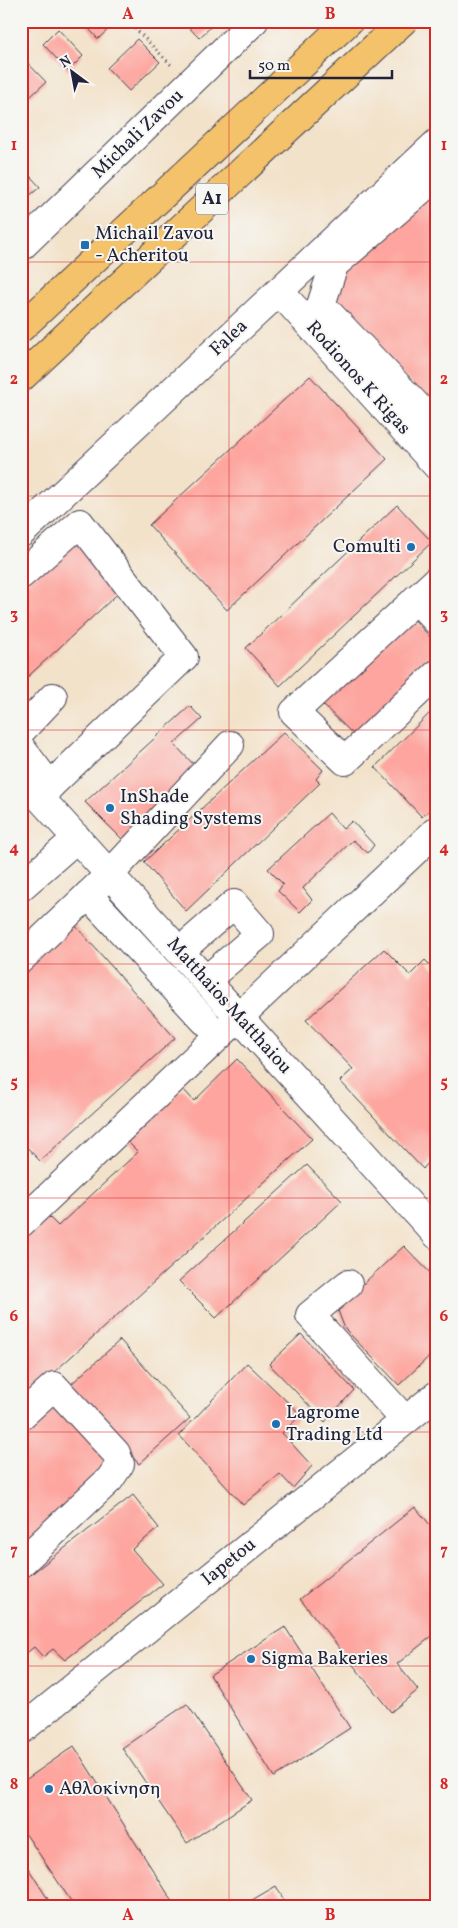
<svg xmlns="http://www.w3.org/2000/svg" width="458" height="1928" viewBox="0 0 458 1928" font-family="Vollkorn,serif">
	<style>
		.building { fill: #fda59e }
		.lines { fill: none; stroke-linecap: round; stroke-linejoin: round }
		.minor-casing { stroke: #413f50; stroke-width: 30 }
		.highway-casing { stroke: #413f50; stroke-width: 30 }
		.path { stroke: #413f50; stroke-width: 3; stroke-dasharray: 1 4; stroke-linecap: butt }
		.minor { stroke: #fff; stroke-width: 28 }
		.highway { stroke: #f4c26a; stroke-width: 28 }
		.grid { fill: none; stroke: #d62828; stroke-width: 1; stroke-opacity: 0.55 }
		.poi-dot { fill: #1f6fb2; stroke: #f6f6f2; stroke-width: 2 }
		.labels { text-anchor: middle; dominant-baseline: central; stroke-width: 4; stroke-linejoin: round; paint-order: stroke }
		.shield { fill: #f6f6f2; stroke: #626272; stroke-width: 1 }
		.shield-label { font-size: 18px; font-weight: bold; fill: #22223b }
		.street-label { font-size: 19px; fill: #22223b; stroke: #f6f6f2 }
		.poi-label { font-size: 19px; fill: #22223b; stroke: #f6f6f2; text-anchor: start }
		.neatline { fill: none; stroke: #d62828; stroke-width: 2 }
		.grid-label { font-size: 16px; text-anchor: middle; font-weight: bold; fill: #d62828 }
	</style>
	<rect width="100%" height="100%" fill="#f6f6f2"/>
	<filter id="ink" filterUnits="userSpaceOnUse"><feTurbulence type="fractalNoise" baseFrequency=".02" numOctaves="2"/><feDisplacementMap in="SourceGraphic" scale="10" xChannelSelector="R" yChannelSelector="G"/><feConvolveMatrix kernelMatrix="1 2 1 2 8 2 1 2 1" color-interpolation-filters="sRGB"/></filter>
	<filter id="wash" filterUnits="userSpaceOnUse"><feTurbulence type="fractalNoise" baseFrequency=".0096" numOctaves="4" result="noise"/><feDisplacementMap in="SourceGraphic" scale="20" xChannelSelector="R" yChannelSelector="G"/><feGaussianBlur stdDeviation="1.12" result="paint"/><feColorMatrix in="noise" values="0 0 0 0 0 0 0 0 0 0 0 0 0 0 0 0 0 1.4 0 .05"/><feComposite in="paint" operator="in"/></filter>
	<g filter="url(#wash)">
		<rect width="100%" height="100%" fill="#f3e2ca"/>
		<g id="blocks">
			<g class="building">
				<path d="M82,21H117L98,39Z"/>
				<path d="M183,21H217L199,38Z"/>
				<path d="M58,29L83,56L68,71L43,44Z"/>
				<path d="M137,39L160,62L129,91L107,68Z"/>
				<path d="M21,56L46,82L30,97L21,88Z"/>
				<path d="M21,166L40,187L24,200L21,197Z"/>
				<path d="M437,182V412L330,298L335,277Z"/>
				<path d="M310,376L387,459L227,610L149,525Z"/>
				<path d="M397,505L432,542L280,686L246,648Z"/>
				<path d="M75,537L125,587L21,683V588Z"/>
				<path d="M411,616L437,645V661L356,737L319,701Z"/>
				<path d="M190,706L202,719L174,744L198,769L124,841L85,802Z"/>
				<path d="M437,706V803L422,817L375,767Z"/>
				<path d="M284,732L323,770L316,779L320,783L186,911L144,862Z"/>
				<path d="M329,813L343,829L352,821L374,845L368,853L353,840L303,888L312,900L300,912L278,891L283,884L268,869Z"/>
				<path d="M73,923L175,1038L40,1161L21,1141V972Z"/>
				<path d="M384,949L410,975L425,960L437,972V996L433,1001L437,1005V1160L433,1157L423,1169L340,1081L353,1069L306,1020Z"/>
				<path d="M237,1059L312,1139L21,1402V1240L47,1215L58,1226L138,1152L128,1142L183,1089L194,1101Z"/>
				<path d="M307,1165L342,1201L216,1318L179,1281Z"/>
				<path d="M404,1246L437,1280V1349L399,1385L345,1329L337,1308Z"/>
				<path d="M301,1334L354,1390L325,1422L269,1364Z"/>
				<path d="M120,1340L190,1418L139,1464L68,1387Z"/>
				<path d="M247,1363L301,1415L282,1433L312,1466L293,1488L280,1474L243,1505L179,1435Z"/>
				<path d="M55,1399L113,1464L21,1548V1430Z"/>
				<path d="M133,1495L159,1528L132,1549L163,1584L65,1660L53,1649L43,1657L34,1647L23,1656L21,1653V1635L25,1632L21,1626V1582Z"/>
				<path d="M415,1507L437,1533V1602L430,1608L437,1616V1632L397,1664L418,1690L391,1712L300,1599Z"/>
				<path d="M285,1627L350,1728L274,1777L210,1675Z"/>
				<path d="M187,1704L252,1800L187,1843L122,1748Z"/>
				<path d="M74,1746L173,1902L165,1907H75L21,1827V1783Z"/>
				<path d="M21,1857L53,1907H21Z"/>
				<path d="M276,1886L288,1907H240Z"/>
			</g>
		</g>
	</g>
	<g filter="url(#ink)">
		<use href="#blocks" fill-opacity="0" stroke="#413f50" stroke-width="1"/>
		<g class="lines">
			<defs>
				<g id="minor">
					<path d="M437,176L334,265L321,305L437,427"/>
					<path d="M21,247L254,21"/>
					<path d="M279,291L437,466"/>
					<path d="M21,533L437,143"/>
					<path d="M21,575L80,523L184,657L50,786"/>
					<path d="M437,580L294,712L345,761L437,674"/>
					<path d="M416,599L437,621"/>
					<path d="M21,731L53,697"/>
					<path d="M21,748L50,786L47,789"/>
					<path d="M21,777L437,1235"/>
					<path d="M21,887L77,838"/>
					<path d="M88,895L205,1021"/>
					<path d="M180,951L234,904L260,934L206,980"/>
					<path d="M21,959L110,874L230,745"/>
					<path d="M21,1223L437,830"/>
					<path d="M348,1284L310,1315L405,1420"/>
					<path d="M21,1416L54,1386L116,1453L120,1464L110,1479L21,1563"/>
					<path d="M21,1730L437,1395"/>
				</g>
				<g id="highway">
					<path d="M21,328L349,21"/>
					<path d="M21,378L403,21"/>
				</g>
			</defs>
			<use href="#minor" class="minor-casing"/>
			<use href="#highway" class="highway-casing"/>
			<path class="path" d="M128,21L173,67"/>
			<use href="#minor" class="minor"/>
			<use href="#highway" class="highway"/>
		</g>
	</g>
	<path class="grid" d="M229,21V1907M21,262H437M21,496H437M21,730H437M21,964H437M21,1198H437M21,1432H437M21,1666H437"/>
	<g class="poi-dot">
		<rect x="80" y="240" width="10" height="10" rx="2.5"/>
		<circle cx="411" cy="547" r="5"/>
		<circle cx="110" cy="808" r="5"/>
		<circle cx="276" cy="1424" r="5"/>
		<circle cx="251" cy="1659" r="5"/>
		<circle cx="49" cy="1789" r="5"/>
	</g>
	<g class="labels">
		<rect class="shield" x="196" y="183.5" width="32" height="31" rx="4"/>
		<g class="shield-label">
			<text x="212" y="199">A1</text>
		</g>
		<g class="street-label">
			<text transform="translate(138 134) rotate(-44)">Michali Zavou</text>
			<text transform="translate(229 338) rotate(-43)">Falea</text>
			<text transform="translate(358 378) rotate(48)">Rodionos K Rigas</text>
			<text transform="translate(229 1006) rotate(48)">Matthaios Matthaiou</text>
			<text transform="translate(229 1562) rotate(-39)">Iapetou</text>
		</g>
		<g class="poi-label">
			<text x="95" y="234">Michail Zavou<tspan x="95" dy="22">- Acheritou</tspan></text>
			<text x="401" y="547" text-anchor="end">Comulti</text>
			<text x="120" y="797">InShade<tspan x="120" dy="22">Shading Systems</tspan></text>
			<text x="286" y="1413">Lagrome<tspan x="286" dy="22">Trading Ltd</tspan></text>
			<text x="261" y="1659">Sigma Bakeries</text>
			<text x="59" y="1789">Αθλοκίνηση</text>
		</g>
	</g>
	<rect width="458" height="1928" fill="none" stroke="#f6f6f2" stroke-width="55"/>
	<g transform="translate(72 72) rotate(328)" stroke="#f6f6f2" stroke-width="4" paint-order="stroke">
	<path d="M0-4L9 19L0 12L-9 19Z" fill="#22223b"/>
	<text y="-8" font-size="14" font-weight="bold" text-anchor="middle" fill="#22223b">N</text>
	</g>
	<path d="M250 70v8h142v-8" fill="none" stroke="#22223b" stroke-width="2.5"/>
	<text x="258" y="70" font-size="15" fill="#22223b" stroke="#f6f6f2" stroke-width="4" paint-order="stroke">50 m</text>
	<rect x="28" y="28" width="402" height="1872" class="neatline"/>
	<g class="grid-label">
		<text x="128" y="19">A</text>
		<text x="330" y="19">B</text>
		<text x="14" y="150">1</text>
		<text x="444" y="150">1</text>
		<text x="14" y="384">2</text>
		<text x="444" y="384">2</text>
		<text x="14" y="619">3</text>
		<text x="444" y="619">3</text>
		<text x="14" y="853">4</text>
		<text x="444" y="853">4</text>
		<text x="14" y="1087">5</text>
		<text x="444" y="1087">5</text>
		<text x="14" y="1321">6</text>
		<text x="444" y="1321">6</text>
		<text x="14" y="1555">7</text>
		<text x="444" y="1555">7</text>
		<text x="14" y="1789">8</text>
		<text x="444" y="1789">8</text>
		<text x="128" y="1920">A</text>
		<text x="330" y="1920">B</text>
	</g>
</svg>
